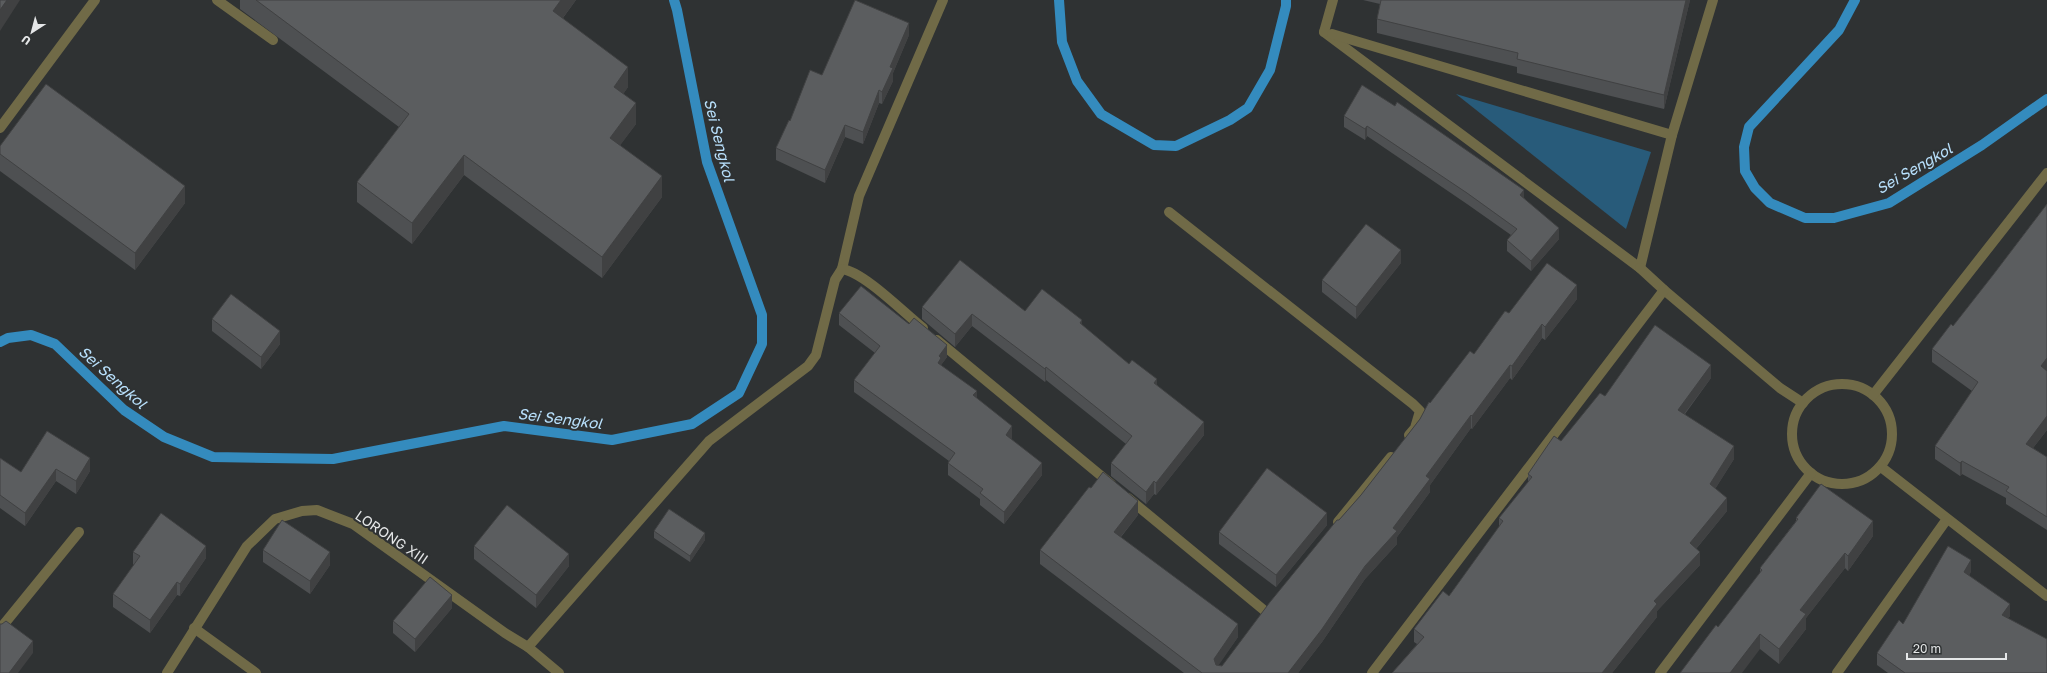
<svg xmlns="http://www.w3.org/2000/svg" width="2047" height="673" viewBox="0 0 2047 673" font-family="'Golos Text',sans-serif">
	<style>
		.green { fill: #285b7a }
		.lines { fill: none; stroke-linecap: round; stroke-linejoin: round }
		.stream { stroke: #348bbe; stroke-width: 10 }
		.minor { stroke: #706a47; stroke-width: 10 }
		.wall { fill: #4e5052 }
		.shaded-wall { fill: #404142 }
		.building { fill: #5b5d5f; stroke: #404142 }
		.labels { text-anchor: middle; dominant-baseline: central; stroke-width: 4; stroke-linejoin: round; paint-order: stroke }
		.street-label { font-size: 14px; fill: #e5e7e8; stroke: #2f3233 }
		.water-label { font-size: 15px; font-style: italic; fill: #b9e1fd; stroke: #2f3233 }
	</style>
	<rect width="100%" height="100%" fill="#2f3233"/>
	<path class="green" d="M1456,94L1651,152L1626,229Z"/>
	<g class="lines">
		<g class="stream">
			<path d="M1059,0L1062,42L1077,81L1101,114L1154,145L1176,146L1230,120L1248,108L1270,70L1286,6V0"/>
			<path d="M1855,0L1839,30L1749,127L1744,147L1745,171L1755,188L1770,203L1805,218H1834L1889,203L1982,145L2047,99"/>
			<path d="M0,342L8,338L31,335L55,344L124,410L164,437L213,457L333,459L504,426L612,440L692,424L739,393L762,344V315L707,162L677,10L674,0"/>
		</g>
		<g class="minor">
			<path d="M217,0L273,40"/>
			<path d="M1324,32L1640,268L1672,135L1713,0"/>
			<path d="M1324,32L1333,0"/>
			<path d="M1332,34L1672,135"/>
			<path d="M0,128L95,0"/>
			<path d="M1169,212L1413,404L1420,411L1415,428L1409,435"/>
			<path d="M1640,268L1664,290L1780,388L1803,403"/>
			<path d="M842,269L859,196L943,0"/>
			<path d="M937,340L1111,484"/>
			<circle cx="1842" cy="434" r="50"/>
			<path d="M1873,395L2047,173"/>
			<path d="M1881,467L2047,596"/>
			<path d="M1128,498L1265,611"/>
			<path d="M1338,522L1391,457"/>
			<path d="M194,628L256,673"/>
			<path d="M0,629L79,532"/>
			<path d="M528,647L709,441L808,366L816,355L835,280L842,269C864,272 904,313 923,328"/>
			<path d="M167,673L247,546L275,519L302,511L317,510L353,524L505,633L528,647L559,673"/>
			<path d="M1372,673L1664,290"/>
			<path d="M1660,673L1811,473"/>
			<path d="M1837,673L1947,519"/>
		</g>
	</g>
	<g class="wall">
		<path d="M240,0H576L563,18L628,87L623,94L636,124L620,145L662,197L602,278L464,175L412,244L357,202V182L399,127L240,9Z"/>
		<path d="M1363,0H1690L1664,109L1517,73V67L1377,33V19L1380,4Z"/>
		<path d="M909,35L893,73V81L882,104L879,103L863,144L845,137L825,183L776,160V148L790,121L822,75Z"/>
		<path d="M1362,85L1524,198L1559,239L1531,271L1507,251V240L1511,235L1467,204L1367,136L1365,140L1344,127V116Z"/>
		<path d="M0,146L185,203L135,270L0,171Z"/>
		<path d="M2047,204V430L2033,448L2047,457V530L2006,504V498L1962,474L1960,476L1935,459V446L1972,391L1932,362V349L1953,326L1993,275Z"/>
		<path d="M1401,263L1356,319L1322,292V280Z"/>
		<path d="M1577,299L1545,340L1542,338L1512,380L1510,378L1472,429L1471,428L1430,485V492L1397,537V544L1365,579L1322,642L1298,673H1184L1040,564V550L1138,515L1121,537L1238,637L1218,665L1222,666L1339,520L1361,495L1420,419L1430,403L1474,354L1509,313Z"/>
		<path d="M922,307L1025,311L1082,326L1129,364L1157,385L1204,435L1156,495L1154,494L1146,504L1111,476V463L1126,444L1046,380L1045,382L972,326L955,347L922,319Z"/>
		<path d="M839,313L947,357L941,365V366L977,398L1012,438L1011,439L1042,475L1004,524L980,505V499L948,475V463L949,461L854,392V380L875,353L839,325Z"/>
		<path d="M212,319L280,344L261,369L212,331Z"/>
		<path d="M1711,378L1685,414L1734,459L1715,489L1727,511L1696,549L1700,565L1657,611V617L1612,673H1392L1417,644L1414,642V629L1449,596L1499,527V518L1528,482V474L1561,441L1605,396Z"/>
		<path d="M47,431L90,471L76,494L56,481L25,526L0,508V458L21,472Z"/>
		<path d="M1796,518L1873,536L1848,571L1845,568L1806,618V629L1779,664L1760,649L1718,627L1760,573V568L1796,521Z"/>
		<path d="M1327,525L1276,587L1219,544V532Z"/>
		<path d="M654,531L705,540L690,562L654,538Z"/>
		<path d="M474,546L569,566L536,608L474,559Z"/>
		<path d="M263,550L330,565L310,594L263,562Z"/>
		<path d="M133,552L206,558L180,596L177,595L150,633L113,607V594L134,565L133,564Z"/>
		<path d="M1971,572L1969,575L2010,616L2008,618L2047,673H1888L1877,665V653L1903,624Z"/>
		<path d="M452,608L415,652L393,633V621Z"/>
	</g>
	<g class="shaded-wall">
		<path d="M7,0H20L0,31V10Z"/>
		<path d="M561,0H576L553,31V11Z"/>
		<path d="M1686,0H1690L1664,109V95Z"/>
		<path d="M909,23V35L893,73V81L882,104V92L890,67Z"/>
		<path d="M628,67V87L614,108V87Z"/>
		<path d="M879,90V103L863,144V132Z"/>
		<path d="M636,103V124L610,159V138Z"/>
		<path d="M845,125V137L825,183V170Z"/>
		<path d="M1367,126V136L1365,140V129Z"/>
		<path d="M464,155V175L412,244V223Z"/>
		<path d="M662,176V197L602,278V257Z"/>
		<path d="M185,186V203L135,270V253Z"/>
		<path d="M1524,190V200L1520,195Z"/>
		<path d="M1559,228V239L1531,271V261Z"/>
		<path d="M1401,250V263L1356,319V307Z"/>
		<path d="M1577,285V299L1545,340V327Z"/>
		<path d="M972,314V326L955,347V334Z"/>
		<path d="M1082,320V332L1080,323Z"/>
		<path d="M1542,324V338L1512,380V366Z"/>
		<path d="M280,331V344L261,369V357Z"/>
		<path d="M947,345V357L941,365V370L938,363L939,356Z"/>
		<path d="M2047,358V372L2041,366Z"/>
		<path d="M1510,365V378L1472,429V416Z"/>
		<path d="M1711,365V378L1678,422V410Z"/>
		<path d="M1046,367V380L1045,382V369Z"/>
		<path d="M1157,379V392L1154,383Z"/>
		<path d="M977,391V403L973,395Z"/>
		<path d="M1471,415V428L1430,485V492L1397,537V544L1365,579L1322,642L1298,673H1288L1393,528L1426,476Z"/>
		<path d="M2047,416V430L2026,457V444Z"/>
		<path d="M1204,422V435L1156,495V483Z"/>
		<path d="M1012,426V438L1006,447V435Z"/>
		<path d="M1734,446V459L1710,497V484Z"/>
		<path d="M90,458V471L76,494V481Z"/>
		<path d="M1962,461V474L1960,476V463Z"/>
		<path d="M1042,463V475L1004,524V512Z"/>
		<path d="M56,469V481L25,526V513Z"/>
		<path d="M1154,481V494L1146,504V492Z"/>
		<path d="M1727,498V511L1690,556V543Z"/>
		<path d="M1138,501V515L1114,545V532Z"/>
		<path d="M1327,513V525L1276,587V575Z"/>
		<path d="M1873,521V536L1848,571V556Z"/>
		<path d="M705,533V540L690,562V556Z"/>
		<path d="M206,546V558L180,596V584Z"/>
		<path d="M330,552V565L310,594V581Z"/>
		<path d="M1700,552V565L1657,611V617L1612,673H1602L1654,601Z"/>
		<path d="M1845,553V568L1806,618V629L1779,664V649L1800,610Z"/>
		<path d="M569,554V566L536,608V595Z"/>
		<path d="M1971,560V572L1964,584V572Z"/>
		<path d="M177,582V595L150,633V620Z"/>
		<path d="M452,595V608L415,652V639Z"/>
		<path d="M2010,604V616L2002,627V615Z"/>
		<path d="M1238,624V637L1214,672V659Z"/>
		<path d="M1760,634V649L1742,673H1730Z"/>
		<path d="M33,641V653L18,673H9Z"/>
	</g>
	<g class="building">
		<path d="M0,0H7L0,10Z"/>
		<path d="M256,0H561L553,11L628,67L614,87L636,103L610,138L662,176L602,257L464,155L412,223L357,182L409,114Z"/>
		<path d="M855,0L909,23L890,67L893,68L882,92L879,90L863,132L845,125L825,170L776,148L789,120L790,121L810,70L822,75Z"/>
		<path d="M1381,0H1686L1664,95L1517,59L1518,53L1377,19Z"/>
		<path d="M46,84L185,186L135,253L0,154V146Z"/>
		<path d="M1362,85L1395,106L1397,102L1524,190L1520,195L1559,228L1531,261L1507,240L1517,229L1467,193L1367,126L1365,129L1344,116Z"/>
		<path d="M2047,204V358L2041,366L2047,371V416L2026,444L2047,457V517L2006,491L2009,487L1962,461L1960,463L1935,446L1978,382L1932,349L1951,324L1953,326L1993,275Z"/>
		<path d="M1366,224L1401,250L1356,307L1322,280Z"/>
		<path d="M960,260L1025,311L1042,289L1082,320L1080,323L1129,364L1132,360L1157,379L1154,383L1204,422L1156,483L1154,481L1146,492L1111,463L1132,436L1046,367L1045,369L972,314L955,334L922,307Z"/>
		<path d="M1547,263L1577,285L1545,327L1542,324L1512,366L1510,365L1472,416L1471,415L1426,476L1430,479L1393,528L1397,531L1365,566L1322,629L1288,673H1202L1040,550L1089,487L1091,488L1103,472L1138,501L1114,532L1238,624L1214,659L1216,665L1222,666L1270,602L1337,520H1339L1361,495L1420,419L1429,402L1430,403L1470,351L1474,354L1505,311L1509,313Z"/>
		<path d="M861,286L909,324L914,318L947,345L939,356L941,358L938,363L977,391L973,395L1012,426L1006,435L1042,463L1004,512L980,493L983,489L948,463L955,453L854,380L880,346L839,313Z"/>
		<path d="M231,294L280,331L261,357L212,319Z"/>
		<path d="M1655,325L1711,365L1678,410L1734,446L1710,484L1727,498L1690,543L1700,552L1654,601L1657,604L1602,673H1392L1424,637L1414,629L1443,591L1449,596L1503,521L1499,518L1532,477L1528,474L1554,436L1561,441L1600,393L1605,396Z"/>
		<path d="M47,431L90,458L76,481L56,469L25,513L0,495V458L21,472Z"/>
		<path d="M1267,468L1327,513L1276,575L1219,532Z"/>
		<path d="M1821,484L1873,521L1848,556L1845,553L1800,610L1806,614L1779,649L1760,634L1730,673H1680L1716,625L1718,627L1762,570L1760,568L1798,519L1796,518Z"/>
		<path d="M507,505L569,554L536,595L474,546Z"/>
		<path d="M669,509L705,533L690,556L654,531Z"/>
		<path d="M161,513L206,546L180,584L177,582L150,620L113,594L140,556L133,552Z"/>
		<path d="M282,520L330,552L310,581L263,550Z"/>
		<path d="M1948,546L1971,560L1964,572L2010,604L2002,615L2047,639V673H1905L1877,653L1899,620L1903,624Z"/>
		<path d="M430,577L452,595L415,639L393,621Z"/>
		<path d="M6,621L33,641L9,673H0V624H2Z"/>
	</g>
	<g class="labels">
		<g class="street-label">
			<text transform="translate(392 537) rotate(34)">LORONG XIII</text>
		</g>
		<g class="water-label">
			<text transform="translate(720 140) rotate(76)">Sei Sengkol</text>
			<text transform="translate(1914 168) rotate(-30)">Sei Sengkol</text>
			<text transform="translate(113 377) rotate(42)">Sei Sengkol</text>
			<text transform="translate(560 418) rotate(7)">Sei Sengkol</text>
		</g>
	</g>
	<g transform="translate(32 32) rotate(216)" stroke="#2f3233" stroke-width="3" paint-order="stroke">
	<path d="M0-3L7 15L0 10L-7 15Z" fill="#e5e7e8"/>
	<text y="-6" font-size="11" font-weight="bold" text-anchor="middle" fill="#e5e7e8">U</text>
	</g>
	<path d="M1907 653v6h99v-6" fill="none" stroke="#e5e7e8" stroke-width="2"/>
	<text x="1913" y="653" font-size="12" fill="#e5e7e8" stroke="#2f3233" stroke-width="3" paint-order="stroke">20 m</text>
</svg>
